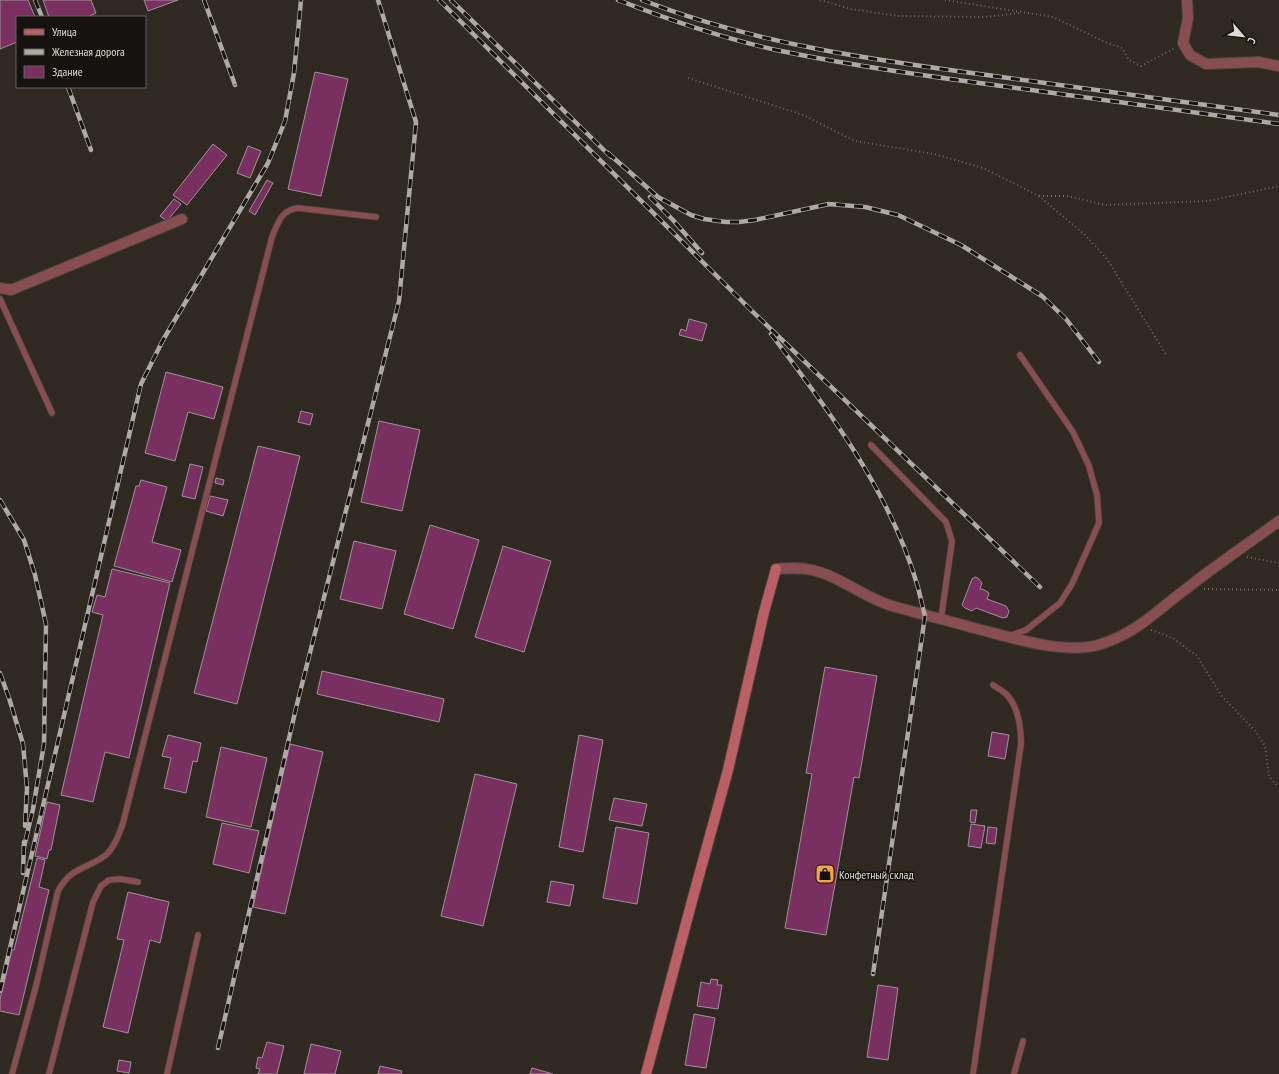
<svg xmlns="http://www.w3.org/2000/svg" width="1279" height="1074" viewBox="0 0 1279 1074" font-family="'PT Sans Narrow',sans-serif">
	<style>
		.building { fill: #793060; stroke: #9d9298 }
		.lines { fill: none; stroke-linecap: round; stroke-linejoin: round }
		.lane-casing { stroke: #4b453f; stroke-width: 7 }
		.street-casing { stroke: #4b453f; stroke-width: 12 }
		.secondary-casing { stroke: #4b453f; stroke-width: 12 }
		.path { stroke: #6e6962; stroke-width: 2; stroke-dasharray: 1 3; stroke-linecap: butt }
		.lane { stroke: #884d50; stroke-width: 5.5 }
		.street { stroke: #884d50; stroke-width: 10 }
		.secondary { stroke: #bc5f65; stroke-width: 10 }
		.rail-casing { stroke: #aea9a4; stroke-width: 4.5 }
		.rail { stroke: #15120f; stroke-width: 3; stroke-dasharray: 9; stroke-linecap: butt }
		.labels { text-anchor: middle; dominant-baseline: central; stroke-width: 3; stroke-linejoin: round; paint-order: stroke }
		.poi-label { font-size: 12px; fill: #dedad5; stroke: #15120f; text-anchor: start }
	</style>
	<rect width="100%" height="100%" fill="#2f2922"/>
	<g class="building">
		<path d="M0,0H28L35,17H17V42L0,49Z"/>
		<path d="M43,0H91L96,13L88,17H49Z"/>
		<path d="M144,0H178L148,11Z"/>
		<path d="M315,72L348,79L321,196L288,189Z"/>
		<path d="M213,144L227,155L187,205L173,195Z"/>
		<path d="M248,146L261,151L250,178L237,173Z"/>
		<path d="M267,180L273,183L255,215L249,211Z"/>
		<path d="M174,199L181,204L167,221L160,216Z"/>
		<path d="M689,319L707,324L702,341L679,335L681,329L686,331Z"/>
		<path d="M166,372L223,387L214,419L188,412L175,461L145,453Z"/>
		<path d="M301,411L313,414L310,425L298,422Z"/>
		<path d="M379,421L420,430L402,511L361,502Z"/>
		<path d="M258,446L300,456L237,704L194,693Z"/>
		<path d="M190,464L203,467L195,499L182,496Z"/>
		<path d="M216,478L224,480L223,485L215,483Z"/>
		<path d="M141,480L167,487L152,542L181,550L172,582L114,566L136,486H139Z"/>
		<path d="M210,496L228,500L223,516L206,511Z"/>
		<path d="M430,525L479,540L453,629L404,614Z"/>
		<path d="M354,541L396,551L382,609L340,599Z"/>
		<path d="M503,546L551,561L524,652L475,637Z"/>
		<path d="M112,569L170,583L129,758L105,752L93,802L61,795L103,615L92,612L97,595L105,597Z"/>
		<path d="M975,577L978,578L982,583L980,589H982L988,592L989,594L987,599L1006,606L1009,611L1007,617L1003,618L976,608L972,611L965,608L962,605L972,579Z"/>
		<path d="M825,667L877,676L859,778L854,777L826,935L785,928L812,774L806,773Z"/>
		<path d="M322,671L444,699L439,722L317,694Z"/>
		<path d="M992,732L1009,735L1005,759L988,756Z"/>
		<path d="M168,735L201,743L197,762L193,761L186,793L164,788L171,758L162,756Z"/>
		<path d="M579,735L603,740L583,852L559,847Z"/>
		<path d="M290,744L323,752L285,914L253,907Z"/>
		<path d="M221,747L267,758L251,827L206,817Z"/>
		<path d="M475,774L517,784L483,926L441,916Z"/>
		<path d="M614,798L647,804L642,826L609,820Z"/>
		<path d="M47,802L60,805L51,850H49L47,859L35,856Z"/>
		<path d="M971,810H977L975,823L970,822Z"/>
		<path d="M222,823L259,831L249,873L213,864Z"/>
		<path d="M971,824L985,826L981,848L968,846Z"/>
		<path d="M616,827L649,833L637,904L603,898Z"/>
		<path d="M988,827L997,828L995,844L986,843Z"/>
		<path d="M37,858L45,860L39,887L49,890L19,1015L0,1011V999L12,950H14Z"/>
		<path d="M551,881L574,885L570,906L547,902Z"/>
		<path d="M128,892L169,902L160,943L150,940L128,1033L103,1027L124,940L117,939Z"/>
		<path d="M711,979L718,980L717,985H722L718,1009L697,1006L701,982L710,984Z"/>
		<path d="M878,985L898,988L888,1060L867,1057Z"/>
		<path d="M694,1014L715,1018L706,1068L685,1065Z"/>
		<path d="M267,1042L284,1046L277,1074H258L260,1069L256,1068L258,1057L262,1058Z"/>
		<path d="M311,1044L341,1051L335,1074H304Z"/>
		<path d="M119,1060L131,1062L129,1073L117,1071Z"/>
		<path d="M380,1066L402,1071L401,1074H378Z"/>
		<path d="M532,1068L553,1074H530Z"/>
	</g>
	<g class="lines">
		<defs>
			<g id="lane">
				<path d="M0,299L52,413"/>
				<path d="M871,445L946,522L952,541L941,619"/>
				<path d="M1009,636L1026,630L1060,603L1072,584L1099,523L1097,495L1089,466L1073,432L1020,355"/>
				<path d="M12,1074L36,986L58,891C62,884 66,878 72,874C83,866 97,863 107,854C115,846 119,834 123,823L272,237C278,223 281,210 298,208L376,217"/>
				<path d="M49,1074L93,902L101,886L109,880L120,879L138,882"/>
				<path d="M167,1074L198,935"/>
				<path d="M973,1074L1021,744C1021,727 1019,707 1006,694C1003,691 997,688 993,685"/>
				<path d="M1014,1074L1023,1041"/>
			</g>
			<g id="street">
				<path d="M1187,0L1188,18L1183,43L1190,55L1206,64L1258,62L1279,66"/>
				<path d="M0,288L11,290L182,219"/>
				<path d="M776,569C788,568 800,567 812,570C839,576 862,596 889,605C916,613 943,619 970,627C1007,636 1061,655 1098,645C1136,634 1156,611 1186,589C1216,565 1248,544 1279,521"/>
			</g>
			<path id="secondary" d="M646,1074L692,901L728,770L764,612L776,569"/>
		</defs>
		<use href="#lane" class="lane-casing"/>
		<use href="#street" class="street-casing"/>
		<use href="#secondary" class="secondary-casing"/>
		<g class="path">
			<path d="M820,0L851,9L898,16L985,17L1020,13"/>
			<path d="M945,0L1053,17L1105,42L1122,48L1129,60L1141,66L1175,48"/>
			<path d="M688,78L803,115L855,141L934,154L983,168L1039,196L1085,235L1107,259L1167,356"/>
			<path d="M1039,196H1068L1105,205L1208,201L1279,186"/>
			<path d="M1247,557L1279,563"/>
			<path d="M1204,589L1279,590"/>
			<path d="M1151,630L1173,638L1197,656L1221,695L1256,732L1265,746L1269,777L1279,787"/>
		</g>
		<use href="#lane" class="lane"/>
		<use href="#street" class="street"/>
		<use href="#secondary" class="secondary"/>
		<defs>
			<g id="rail">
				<path d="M35,0L42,17"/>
				<path d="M204,0L235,85"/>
				<path d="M439,0L753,312L1040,587"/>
				<path d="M451,0L611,157"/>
				<path d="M618,0C669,20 722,38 776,50C858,67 941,78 1024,89C1109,101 1194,112 1279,124"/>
				<path d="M642,0C757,45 880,61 1001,77C1094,90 1186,102 1279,115"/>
				<path d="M68,87L91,150"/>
				<path d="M608,153L658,197L691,215L704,219L726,222H739L755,220L829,204L865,207L898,215L961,245L1042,296L1066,319L1099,362"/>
				<path d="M650,197L673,220L702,253"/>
				<path d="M771,334C828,409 890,492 917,584C920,594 922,605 925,616L873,974"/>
				<path d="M0,500L24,540L35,575L46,624L44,744L33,809L24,847"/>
				<path d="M0,673L9,698L23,744L27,788L25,826"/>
				<path d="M23,873L24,842"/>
				<path d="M0,991L141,384L163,340L268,163L285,121L294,73L301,0"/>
				<path d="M218,1048L296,708L399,301L416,122L378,0"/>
			</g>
		</defs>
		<use href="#rail" class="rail-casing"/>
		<use href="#rail" class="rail"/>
	</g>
	<defs>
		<symbol id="shop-square" viewBox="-11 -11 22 22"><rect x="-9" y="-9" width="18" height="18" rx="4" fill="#f4a444" stroke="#15120f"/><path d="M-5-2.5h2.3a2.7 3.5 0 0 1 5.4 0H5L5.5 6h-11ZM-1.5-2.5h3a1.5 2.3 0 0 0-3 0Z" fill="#111"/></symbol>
	</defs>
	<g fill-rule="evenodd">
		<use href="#shop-square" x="814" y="863" width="22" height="22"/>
	</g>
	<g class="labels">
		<g class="poi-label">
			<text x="839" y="874">Конфетный склад</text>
		</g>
	</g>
	<rect x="16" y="16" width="130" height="72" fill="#15120f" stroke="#65625e"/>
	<rect x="24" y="29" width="20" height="6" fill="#bc5f65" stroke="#65625e"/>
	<text x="52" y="36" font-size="12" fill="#dedad5">Улица</text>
	<rect x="24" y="49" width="20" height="6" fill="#aea9a4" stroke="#65625e"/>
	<text x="52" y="56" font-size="12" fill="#dedad5">Железная дорога</text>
	<rect x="24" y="66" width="20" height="12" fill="#793060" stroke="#65625e"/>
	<text x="52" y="76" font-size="12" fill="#dedad5">Здание</text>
	<g transform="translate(1243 36) rotate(118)" stroke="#15120f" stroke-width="3" paint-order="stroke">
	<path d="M0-3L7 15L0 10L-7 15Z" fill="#dedad5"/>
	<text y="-6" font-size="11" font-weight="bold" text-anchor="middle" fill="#dedad5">С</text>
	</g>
</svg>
